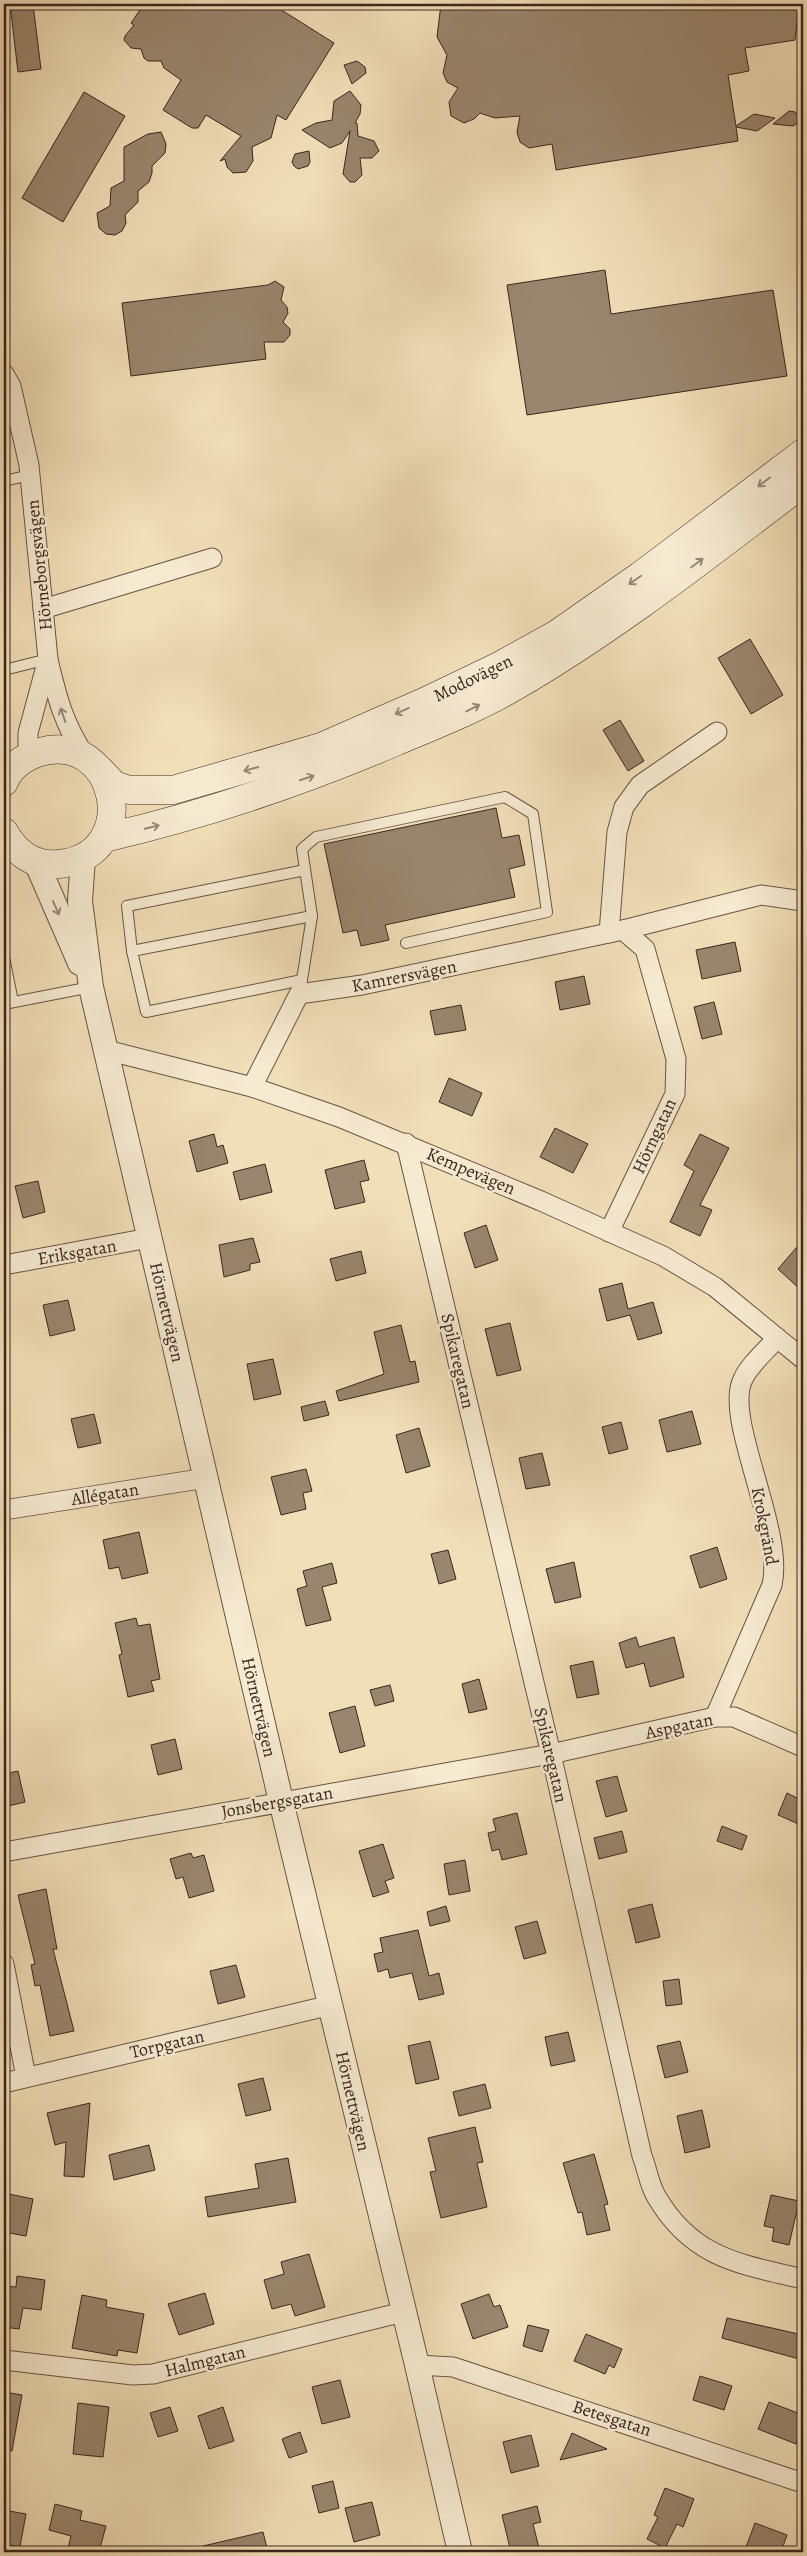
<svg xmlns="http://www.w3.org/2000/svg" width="807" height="2556" viewBox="0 0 807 2556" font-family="Alegreya,serif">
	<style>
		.building { fill: #99866e; stroke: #3a261e }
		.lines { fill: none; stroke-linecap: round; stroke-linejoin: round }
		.service-casing { stroke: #685444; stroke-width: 12 }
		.minor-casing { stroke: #685444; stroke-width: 21 }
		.tertiary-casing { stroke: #685444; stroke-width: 26 }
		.secondary-casing { stroke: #3a261e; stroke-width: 29 }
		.service { stroke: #f6ead1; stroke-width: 10 }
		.minor { stroke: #f6ead1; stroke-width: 19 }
		.tertiary { stroke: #f6ead1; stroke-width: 24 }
		.secondary { stroke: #f6ead1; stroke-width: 28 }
		.oneway { stroke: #988878 }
		.labels { text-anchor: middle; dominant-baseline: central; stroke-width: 5; stroke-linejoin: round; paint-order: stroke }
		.street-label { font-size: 18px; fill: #3a261e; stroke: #f6ead1 }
	</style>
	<rect width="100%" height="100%" fill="#f1dfb8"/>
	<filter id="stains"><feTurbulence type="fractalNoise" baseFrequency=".004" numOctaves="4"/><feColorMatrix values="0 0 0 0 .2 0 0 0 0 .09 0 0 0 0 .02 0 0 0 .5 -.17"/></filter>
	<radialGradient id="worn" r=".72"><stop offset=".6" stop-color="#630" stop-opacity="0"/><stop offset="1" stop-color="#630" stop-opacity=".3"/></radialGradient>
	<g class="building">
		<path d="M10,4H33L41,69L18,72Z"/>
		<path d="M144,4H272L334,43L286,120L277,115L271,138L252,147L253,161L246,172L233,173L227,167L225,159L220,161L241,136L206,115L198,128H192L163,110L181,80L164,68L161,61H148L144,58L141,49L131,48L124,40L125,36L134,25L131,23Z"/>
		<path d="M441,4H799L795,40L745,48L749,71L728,75L736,126L754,114L775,118L757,131L736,127L738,141L556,170L552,144L529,148L520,142L517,132L520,116L495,118L480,113L474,119L464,123L451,116L449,102L458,88L447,82L443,73L447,55L437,37Z"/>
		<path d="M357,61L365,67L366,73L352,84L344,65Z"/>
		<path d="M350,91L361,105L360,114L355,123H357L358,136L374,141L379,151L372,158H360L362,175L355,182H350L343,174L350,131L342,143L330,148L302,130L316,123L332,120L334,101Z"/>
		<path d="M84,92L125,116L63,222L22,198Z"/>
		<path d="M789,111L795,112L802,120L793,126L773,124Z"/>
		<path d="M161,132L166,144L165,153L152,166V173L149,182L138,191V202L125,215L126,223L122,231L115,235L106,234L99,228L97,213L110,206L111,188L124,181V147L148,134Z"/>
		<path d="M309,151L310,162L308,166L298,169L294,166L292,162L295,154Z"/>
		<path d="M605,270L611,314L773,290L787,376L527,415L507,285Z"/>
		<path d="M275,281L284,287L281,300L287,307L288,313L283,322L290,329V335L284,342H264L266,359L131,376L122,303L268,285Z"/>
		<path d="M750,639L783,695L751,714L718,658Z"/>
		<path d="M620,720L644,761L628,771L603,730Z"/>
		<path d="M496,808L502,838L519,835L525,865L509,869L515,897L385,925L389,940L361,946L357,930L343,933L324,844Z"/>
		<path d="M735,942L741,971L702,979L696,950Z"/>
		<path d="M584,976L590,1004L560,1010L555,982Z"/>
		<path d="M714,1002L722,1034L702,1039L694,1007Z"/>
		<path d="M461,1005L466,1030L435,1035L430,1011Z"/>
		<path d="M449,1078L482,1093L472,1116L439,1102Z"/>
		<path d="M555,1128L588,1144L573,1173L540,1157Z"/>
		<path d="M214,1134L217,1147L223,1145L228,1163L197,1172L189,1141Z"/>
		<path d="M700,1134L729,1148L700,1205L712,1210L700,1236L670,1222L694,1171L684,1165Z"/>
		<path d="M364,1160L369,1180L360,1182L365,1202L335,1209L325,1170Z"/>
		<path d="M265,1164L272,1192L240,1200L233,1172Z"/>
		<path d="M38,1181L45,1212L23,1218L15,1186Z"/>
		<path d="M486,1225L498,1260L475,1268L464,1233Z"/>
		<path d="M253,1238L260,1262L250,1264V1270L224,1277L219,1245Z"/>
		<path d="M803,1240V1292L778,1269Z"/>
		<path d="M361,1251L366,1273L336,1281L330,1259Z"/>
		<path d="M622,1283L628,1309L653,1302L662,1333L638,1340L630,1315L607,1321L599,1289Z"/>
		<path d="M68,1300L75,1330L50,1336L43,1305Z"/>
		<path d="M510,1323L521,1370L497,1376L485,1329Z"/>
		<path d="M401,1325L410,1362L415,1361L419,1382L339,1401L336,1391L384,1374L374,1332Z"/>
		<path d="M273,1359L281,1394L254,1400L247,1364Z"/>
		<path d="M325,1401L329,1415L304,1421L301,1407Z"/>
		<path d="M692,1411L701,1444L667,1452L659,1420Z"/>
		<path d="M94,1414L101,1443L78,1448L71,1419Z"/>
		<path d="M621,1422L628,1449L609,1454L602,1427Z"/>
		<path d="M419,1428L430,1466L406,1473L396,1435Z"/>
		<path d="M542,1453L550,1485L526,1489L519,1458Z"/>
		<path d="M306,1469L312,1491L303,1493L306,1509L281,1515L271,1477Z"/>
		<path d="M139,1532L148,1573L122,1579L119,1567L109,1569L103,1540Z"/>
		<path d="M717,1547L727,1579L700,1588L690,1556Z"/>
		<path d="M448,1550L456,1579L439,1584L431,1554Z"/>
		<path d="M574,1562L581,1597L555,1603L546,1569Z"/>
		<path d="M332,1563L337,1583L322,1587L331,1620L306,1626L297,1589L307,1586L303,1571Z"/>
		<path d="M136,1618L138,1626L150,1624L160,1679L151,1681L154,1691L128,1697L119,1655L122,1654L115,1623Z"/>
		<path d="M636,1637L639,1647L674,1637L684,1677L650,1687L644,1663L626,1668L619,1643Z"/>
		<path d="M593,1661L599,1694L577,1698L570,1666Z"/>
		<path d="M479,1679L487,1709L469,1713L462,1684Z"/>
		<path d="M390,1685L394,1701L375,1706L370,1690Z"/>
		<path d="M355,1706L365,1746L340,1753L329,1713Z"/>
		<path d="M175,1739L182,1769L158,1775L151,1745Z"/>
		<path d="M18,1771L25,1802L4,1807V1774Z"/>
		<path d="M617,1776L627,1811L606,1817L596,1781Z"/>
		<path d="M787,1793L803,1801V1826L778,1815Z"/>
		<path d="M517,1813L527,1854L502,1860L499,1849L492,1851L488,1833L496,1831L493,1819Z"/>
		<path d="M722,1826L747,1836L742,1850L717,1841Z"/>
		<path d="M622,1831L627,1852L599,1859L594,1838Z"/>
		<path d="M383,1844L394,1878L385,1881L389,1892L373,1897L359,1851Z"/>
		<path d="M191,1853L193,1858L204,1855L214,1891L189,1898L183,1877L176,1879L170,1859Z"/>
		<path d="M465,1860L470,1891L449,1895L444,1864Z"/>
		<path d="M46,1889L57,1949H53L74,2031L50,2036L40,1985L35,1986L31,1965L35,1964L18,1895Z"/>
		<path d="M652,1904L660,1937L636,1943L628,1910Z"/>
		<path d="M446,1906L450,1921L430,1926L427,1912Z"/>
		<path d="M537,1921L546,1953L524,1959L515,1927Z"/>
		<path d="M418,1930L429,1976L439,1973L444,1994L419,2000L412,1973L390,1978L388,1969L378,1972L374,1954L383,1952L380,1938Z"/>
		<path d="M236,1965L245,1997L218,2004L210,1971Z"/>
		<path d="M679,1979L682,2004L666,2006L663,1981Z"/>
		<path d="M568,2032L575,2061L551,2066L545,2037Z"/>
		<path d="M430,2041L439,2079L416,2084L408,2046Z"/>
		<path d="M680,2041L688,2072L665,2078L657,2046Z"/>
		<path d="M263,2078L271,2110L246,2116L238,2084Z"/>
		<path d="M485,2084L491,2108L459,2116L453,2092Z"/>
		<path d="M90,2103L84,2177L64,2176L66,2142L55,2145L47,2113Z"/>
		<path d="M702,2110L710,2147L685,2153L677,2116Z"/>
		<path d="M475,2127L483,2162L477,2163L487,2207L441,2218L430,2172L436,2171L428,2138Z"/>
		<path d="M149,2145L155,2170L114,2180L109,2155Z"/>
		<path d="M594,2154L608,2204L604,2205L610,2230L587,2235L582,2212L578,2213L563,2163Z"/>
		<path d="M288,2158L296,2202L208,2217L205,2197L259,2188L255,2164Z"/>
		<path d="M4,2193L33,2199L26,2236L4,2232Z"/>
		<path d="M771,2195L799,2201L789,2245L772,2241L774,2228L764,2226Z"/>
		<path d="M309,2254L325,2307L295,2316L291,2304L272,2309L264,2280L284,2274L281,2262Z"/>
		<path d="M17,2276L45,2280L41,2310L23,2308L19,2329L4,2327V2286L16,2287Z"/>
		<path d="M205,2293L214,2324L179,2335L168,2304Z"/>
		<path d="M489,2294L494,2307L500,2305L508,2327L473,2339L461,2304Z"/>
		<path d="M82,2295L107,2300L106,2307L144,2314L137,2353L118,2350L117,2356L72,2348Z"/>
		<path d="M727,2318L803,2335V2360L722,2338Z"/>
		<path d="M528,2325L549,2330L542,2352L523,2346Z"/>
		<path d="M586,2334L622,2349L614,2368L609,2365L605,2374L574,2361Z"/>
		<path d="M700,2376L732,2386L724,2410L693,2400Z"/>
		<path d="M340,2380L350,2417L322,2424L312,2387Z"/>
		<path d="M4,2392L22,2395L12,2451L4,2450Z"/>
		<path d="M769,2402L803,2415V2426L796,2444L758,2429Z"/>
		<path d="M78,2403L109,2407L103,2457L73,2454Z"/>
		<path d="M170,2407L178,2431L158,2437L150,2413Z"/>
		<path d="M223,2407L234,2441L209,2449L198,2416Z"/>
		<path d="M300,2432L307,2452L289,2458L282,2439Z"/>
		<path d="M572,2433L607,2449L560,2460Z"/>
		<path d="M531,2435L539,2466L511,2473L503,2442Z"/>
		<path d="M333,2481L339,2508L319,2513L312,2486Z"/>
		<path d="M665,2488L694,2499L683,2527L677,2524L665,2548L647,2539L658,2517L654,2515Z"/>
		<path d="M372,2502L380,2535L354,2542L345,2508Z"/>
		<path d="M55,2504L82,2511L80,2520L106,2526L99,2552H67L71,2536L49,2530Z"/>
		<path d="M537,2506L541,2522L533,2524L540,2552H511L502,2515Z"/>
		<path d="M4,2510L26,2514L20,2547L4,2544Z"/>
		<path d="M755,2523L787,2535L781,2552H759L746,2547Z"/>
		<path d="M263,2532L268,2552H204L203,2546Z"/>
	</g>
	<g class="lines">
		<defs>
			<g id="service">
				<path d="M4,481L30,475"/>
				<path d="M4,670L48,659"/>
				<path d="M132,951L127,906L305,870"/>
				<path d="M4,957L13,1002"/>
				<path d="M302,980L312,916L302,849L316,837L505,797L533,814L547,912L406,943"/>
				<path d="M301,987L302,980L146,1012L132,951L312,916"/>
				<path d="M4,1004L91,987"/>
			</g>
			<g id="minor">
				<path d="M4,374L11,386L29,465L48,659L28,733V756"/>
				<path d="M43,609L212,558"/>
				<path d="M48,660C58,701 63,722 86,758"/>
				<path d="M609,933L617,832L624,807L640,785L717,732"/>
				<path d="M106,1050L252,1087L339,1117L541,1201L663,1256L715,1287L803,1359"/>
				<path d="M252,1087L299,994L362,985L623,930L761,895L803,901"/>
				<path d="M406,1143L551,1754L642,2156C647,2168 649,2184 656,2196C692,2258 739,2264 803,2279"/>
				<path d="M609,1232L675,1094L676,1059L645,949L623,930"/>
				<path d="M4,1265L149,1238"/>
				<path d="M4,1510L206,1478"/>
				<path d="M715,1717L772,1585C785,1530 723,1418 743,1379C750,1364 766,1351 777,1338"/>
				<path d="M4,1852L551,1754L715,1717H734L803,1747"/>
				<path d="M4,1964L26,2077"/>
				<path d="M4,2083L331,2005"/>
				<path d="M4,2360L133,2375L153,2374L403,2312"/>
				<path d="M417,2365L453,2367L803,2483"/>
			</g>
			<g id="tertiary">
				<path d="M83,858L80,901L91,987L281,1801L417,2365L460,2552"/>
				<path d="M37,864L80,963"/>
			</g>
			<g id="secondary">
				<path d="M100,770L114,785L129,790H173L321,747L426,701L501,665L557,634L640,576L803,453"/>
				<path d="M4,782C10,767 23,758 37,753C117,727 145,855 59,864C34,867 16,853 4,832"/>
				<path d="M104,838C204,815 301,782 395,742C435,725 476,709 514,687C616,628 709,554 803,483"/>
			</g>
		</defs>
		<use href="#service" class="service-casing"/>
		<use href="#minor" class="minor-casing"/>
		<use href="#tertiary" class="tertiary-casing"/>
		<use href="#secondary" class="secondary-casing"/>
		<use href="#service" class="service"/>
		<use href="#minor" class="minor"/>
		<use href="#tertiary" class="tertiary"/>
		<use href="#secondary" class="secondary"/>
	</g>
	<defs><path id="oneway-shaft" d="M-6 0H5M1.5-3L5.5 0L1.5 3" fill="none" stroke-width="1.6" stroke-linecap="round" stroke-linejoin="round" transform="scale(1.25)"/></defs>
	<g class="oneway">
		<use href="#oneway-shaft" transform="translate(764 482) rotate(143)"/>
		<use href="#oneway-shaft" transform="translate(697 563) rotate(-37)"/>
		<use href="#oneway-shaft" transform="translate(635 580) rotate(145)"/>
		<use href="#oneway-shaft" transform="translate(473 708) rotate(-26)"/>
		<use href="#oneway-shaft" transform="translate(402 711) rotate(156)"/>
		<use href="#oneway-shaft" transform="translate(63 715) rotate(-109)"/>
		<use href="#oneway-shaft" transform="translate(251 769) rotate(165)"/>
		<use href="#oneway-shaft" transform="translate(307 778) rotate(-18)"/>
		<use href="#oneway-shaft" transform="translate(152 827) rotate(-14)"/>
		<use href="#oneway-shaft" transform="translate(56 908) rotate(66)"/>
	</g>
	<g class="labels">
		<g class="street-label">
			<text transform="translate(39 565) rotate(-96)">Hörneborgsvägen</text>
			<text transform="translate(473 678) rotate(-26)">Modovägen</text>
			<text transform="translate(404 976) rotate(-11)">Kamrersvägen</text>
			<text transform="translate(654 1136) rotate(-65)">Hörngatan</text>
			<text transform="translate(471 1171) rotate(23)">Kempevägen</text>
			<text transform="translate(77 1252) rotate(-10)">Eriksgatan</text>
			<text transform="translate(167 1312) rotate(77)">Hörnettvägen</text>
			<text transform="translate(458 1361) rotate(77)">Spikaregatan</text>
			<text transform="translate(105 1494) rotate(-9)">Allégatan</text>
			<text transform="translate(765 1526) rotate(79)">Krokgränd</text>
			<text transform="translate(259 1707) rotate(77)">Hörnettvägen</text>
			<text transform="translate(679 1726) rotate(-12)">Aspgatan</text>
			<text transform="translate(551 1755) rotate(77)">Spikaregatan</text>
			<text transform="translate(277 1802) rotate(-10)">Jonsbergsgatan</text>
			<text transform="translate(167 2044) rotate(-13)">Torpgatan</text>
			<text transform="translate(353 2101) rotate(77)">Hörnettvägen</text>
			<text transform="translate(205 2361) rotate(-14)">Halmgatan</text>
			<text transform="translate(612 2418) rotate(18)">Betesgatan</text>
		</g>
	</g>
	<rect width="807" height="2556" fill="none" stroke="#f1dfb8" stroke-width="20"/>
	<rect x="5" y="5" width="797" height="2546" fill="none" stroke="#3a261e" stroke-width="2.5"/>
	<rect x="10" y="10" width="787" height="2536" fill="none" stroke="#3a261e"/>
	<rect width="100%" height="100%" filter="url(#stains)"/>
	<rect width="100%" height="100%" fill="url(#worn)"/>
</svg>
